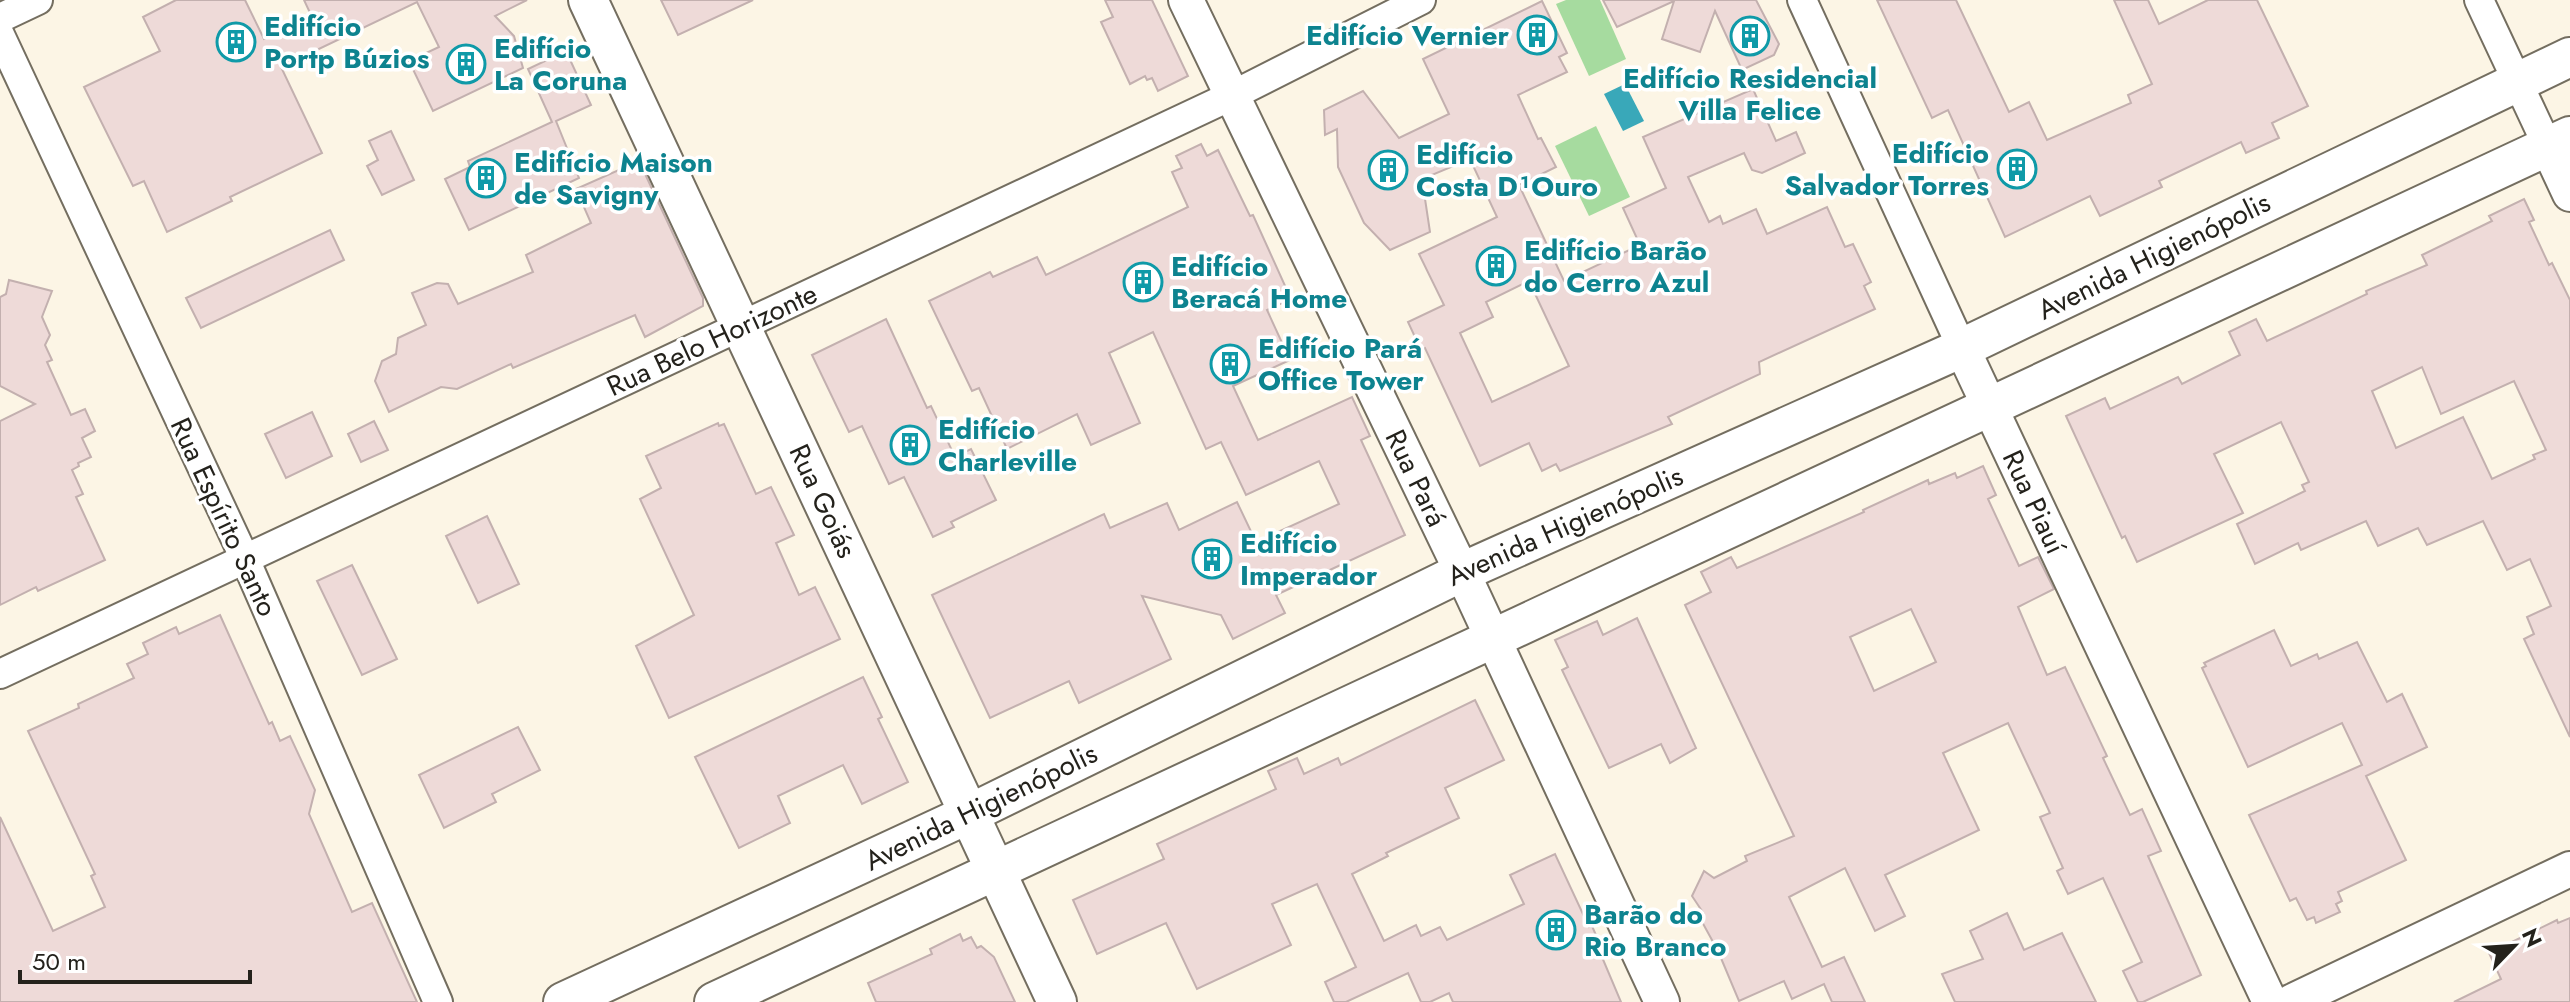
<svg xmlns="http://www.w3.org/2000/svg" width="2570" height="1002" viewBox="0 0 2570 1002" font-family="Jost,sans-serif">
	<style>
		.green { fill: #a6db9f }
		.water { fill: #39a8b9 }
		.building { fill: #eedad8; stroke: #c3b0af; stroke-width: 2; fill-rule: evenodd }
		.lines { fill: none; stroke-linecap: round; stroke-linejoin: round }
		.minor-casing { stroke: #746e60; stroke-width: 32 }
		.tertiary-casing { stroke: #746e60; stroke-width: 38 }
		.secondary-casing { stroke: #746e60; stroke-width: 42 }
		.minor { stroke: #fff; stroke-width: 28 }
		.tertiary { stroke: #fff; stroke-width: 34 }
		.secondary { stroke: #fff; stroke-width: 38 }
		.labels { text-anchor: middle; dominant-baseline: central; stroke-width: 7; stroke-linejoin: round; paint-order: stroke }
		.culture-label { font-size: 28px; font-weight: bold; fill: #0d838f; stroke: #fff; text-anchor: start }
		.street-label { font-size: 28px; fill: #24221c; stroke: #fff }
	</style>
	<rect width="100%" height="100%" fill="#fcf5e5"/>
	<g class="green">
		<path d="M1566,0H1600L1626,59L1589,76L1556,4Z"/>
		<path d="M1596,126L1630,197L1589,216L1555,146Z"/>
	</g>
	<path class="water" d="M1625,84L1644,121L1623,131L1604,94Z"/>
	<g class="building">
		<path d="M176,0H245L264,39L312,17L304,0H527L495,16L514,36L523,68L433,111L409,61L439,47L417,2L281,67L322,153L230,197L232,201L167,232L144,181L133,186L84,87L160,51L143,17Z"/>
		<path d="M661,0H753L678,35Z"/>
		<path d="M1105,0H1152L1188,76L1158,91L1152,78L1147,80L1145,76L1130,84L1101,22L1113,17Z"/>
		<path d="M1603,0H1756L1779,44L1774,55L1742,70L1715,11L1700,52L1662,39L1674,1L1617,27Z"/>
		<path d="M1877,0H1956L2009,112L2029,102L2047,140L2131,103L2128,95L2152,84L2114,0H2148L2159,24L2208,0H2257L2308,106L2272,123L2279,138L2246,153L2241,142L2159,181L2162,187L2100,216L2090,196L2005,237L1948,110L1932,118Z"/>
		<path d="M1542,1L1567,53L1559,57L1567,72L1518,95L1538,139L1541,138L1556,167L1519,185L1564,281L1640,245L1623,208L1666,188L1643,137L1753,89L1776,141L1796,132L1805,153L1762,173L1752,170L1744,153L1688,177L1709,222L1720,216L1723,224L1756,209L1767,234L1827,207L1845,247L1853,244L1871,282L1864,286L1875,309L1759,362L1760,374L1668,417L1672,424L1560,471L1556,464L1542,471L1529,443L1480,466L1425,348L1421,350L1408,322L1444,305L1419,254L1497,217L1470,159L1422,179L1430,232L1390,250L1364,223L1338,167L1337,129L1325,135L1324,110L1363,91L1399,138L1449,114L1423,59ZM1529,281L1569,366L1492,402L1460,333L1493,317L1486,302Z"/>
		<path d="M566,51L591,105L556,121L579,178L469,230L445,179L470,167L468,161L552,122L528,69Z"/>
		<path d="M391,131L414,180L382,195L367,166L378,160L369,141Z"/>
		<path d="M1201,144L1207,156L1218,150L1250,216L1253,215L1291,299L1267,310L1290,360L1233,386L1258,440L1352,397L1370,436L1361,440L1405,535L1276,595L1285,613L1233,639L1221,615L1142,596L1171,659L1079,703L1069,681L990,718L932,595L1104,514L1110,528L1167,503L1179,530L1237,502L1256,542L1339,504L1319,461L1246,495L1221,442L1206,449L1153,332L1109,353L1140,423L1091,445L1077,414L1007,449L979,388L972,391L929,301L990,272L993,277L1037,257L1046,275L1188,207L1172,172L1182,168L1176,156Z"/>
		<path d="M639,161L703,298V306L645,337L635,315L513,368L511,364L457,389L441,387L389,412L375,381L382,361L396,354L398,338L426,325L412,293L437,283L448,284L458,304L533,272L526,255L591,223L576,189Z"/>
		<path d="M2524,199L2534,220L2529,222L2549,265L2552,263L2570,300V737L2524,639L2534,634L2527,617L2551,606L2530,559L2507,570L2483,521L2427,545L2418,528L2378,546L2366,521L2301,550L2298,543L2255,564L2237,524L2305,491L2302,485L2309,482L2281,422L2214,454L2243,513L2137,562L2125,536L2122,538L2066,416L2105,398L2110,409L2178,377L2182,384L2240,355L2229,332L2256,319L2267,341L2367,294L2366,291L2427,265L2422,255L2492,221L2489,216ZM2422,367L2441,414L2514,381L2546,450L2533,455L2535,459L2492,479L2463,417L2396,448L2372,391Z"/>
		<path d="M330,230L344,260L201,328L186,298Z"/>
		<path d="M9,280L52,291L42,317L50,335L45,345L52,360L47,362L71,415L85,409L95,431L82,438L91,457L78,463L79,466L72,470L83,494L76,497L105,560L38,591L36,587L0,605V421L35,404L0,386V297L6,294Z"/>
		<path d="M886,319L927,408L931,406L955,457L971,449L996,500L951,522L954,527L933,537L904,477L889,484L862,426L849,432L812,355Z"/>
		<path d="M312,412L332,456L286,478L265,434Z"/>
		<path d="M374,421L388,450L361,462L348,434Z"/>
		<path d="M718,423L719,426L724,424L756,494L771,487L794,535L776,543L799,595L815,587L840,639L669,718L636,646L694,615L640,499L661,488L646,456Z"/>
		<path d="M1983,466L1996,495L1988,499L2019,566L2038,557L2054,589L2018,607L2047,675L2065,667L2107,756L2103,758L2130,815L2142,809L2161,851L2148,856L2201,975L2143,1002H2138L2123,971L2142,962L2103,878L2068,894L2057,871L2063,868L2040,817L2050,813L2008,723L1943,753L1979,830L1885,875L1905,916L1875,931L1845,868L1789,897L1822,967L1844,957L1865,1002H1832L1824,984L1792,999L1784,981L1739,1001L1718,951L1701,920L1704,914L1692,896L1704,871L1714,878L1747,861L1745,856L1794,836L1685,605L1711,592L1701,572L1731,557L1737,568L1864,512L1863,510L1928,480L1929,484L1955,473L1957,478ZM1911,609L1936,662L1874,691L1850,637Z"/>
		<path d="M487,516L519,584L478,603L446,536Z"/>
		<path d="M352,565L397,659L362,675L317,581Z"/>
		<path d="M220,615L269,724L272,722L280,741L290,736L315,790L309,814L352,912L372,903L417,1002H0V817L53,931L105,907L91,876L95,874L28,731L79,708L78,704L134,678L127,664L148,654L143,643L176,627L179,634Z"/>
		<path d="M1637,618L1696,748L1670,763L1661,744L1609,768L1562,670L1568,667L1555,640L1597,621L1603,635Z"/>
		<path d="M2274,630L2291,666L2317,654L2319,659L2357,642L2387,702L2402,694L2427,747L2366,776L2406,860L2338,892L2342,901L2336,904L2340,912L2316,923L2314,917L2307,920L2296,898L2290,901L2249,815L2362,765L2342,723L2248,767L2202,668L2206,666L2204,663Z"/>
		<path d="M863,677L882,717L878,719L908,782L862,804L843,765L778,796L790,823L739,848L695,757Z"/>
		<path d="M1475,700L1504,760L1445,788L1459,818L1386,853L1388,856L1352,874L1384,941L1416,925L1421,936L1440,927L1447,940L1524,904L1510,875L1555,854L1589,927L1592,926L1602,949L1599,950L1621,1002H1453L1449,993L1430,1002H1421L1408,973L1346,1002H1334L1325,982L1356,967L1317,884L1272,904L1291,945L1197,989L1166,923L1097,954L1073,900L1164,859L1157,844L1276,789L1268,771L1297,758L1304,774L1338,758L1341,765Z"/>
		<path d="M518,727L540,770L492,794L496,802L444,828L419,775Z"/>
		<path d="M2007,913L2024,950L2062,933L2096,1002H1955L1942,974L1983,959L1970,931Z"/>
		<path d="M2570,918V1002H2454L2501,979L2489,953L2557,920L2558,923Z"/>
		<path d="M960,934L963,941L971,937L977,948L981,946L994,957L1015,1002H876L868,983L932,954L930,949Z"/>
	</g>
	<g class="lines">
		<defs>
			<g id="minor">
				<path d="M1802,0L1962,348"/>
				<path d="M2479,0L2548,147"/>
				<path d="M0,18L38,0"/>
				<path d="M0,35L245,559L438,1002"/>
				<path d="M0,674L1231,96L1421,0"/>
			</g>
			<g id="tertiary">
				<path d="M1186,0L1462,572L1662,1002"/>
				<path d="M2548,147L2570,194"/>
				<path d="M1962,348L2270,1002"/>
				<path d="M2291,1002L2570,869"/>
			</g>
			<g id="secondary">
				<path d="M588,0L1057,1002"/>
				<path d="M563,1002L971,813L1462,572L1962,348L2570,57"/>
				<path d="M714,1002L2570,136"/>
			</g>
		</defs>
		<use href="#minor" class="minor-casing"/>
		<use href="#tertiary" class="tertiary-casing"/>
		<use href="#secondary" class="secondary-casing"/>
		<use href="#minor" class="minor"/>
		<use href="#tertiary" class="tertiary"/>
		<use href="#secondary" class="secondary"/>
	</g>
	<defs>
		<symbol id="building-ring" viewBox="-11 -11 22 22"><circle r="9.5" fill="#fff" stroke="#0f9aa8" stroke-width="1.5"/><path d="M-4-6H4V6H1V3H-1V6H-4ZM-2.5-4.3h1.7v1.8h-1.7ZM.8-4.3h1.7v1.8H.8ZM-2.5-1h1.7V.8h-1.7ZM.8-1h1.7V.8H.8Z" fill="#0f9aa8"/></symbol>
	</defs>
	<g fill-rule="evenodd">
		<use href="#building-ring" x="1515" y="13" width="44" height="44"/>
		<use href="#building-ring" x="1728" y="14" width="44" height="44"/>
		<use href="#building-ring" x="214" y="20" width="44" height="44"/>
		<use href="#building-ring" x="444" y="42" width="44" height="44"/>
		<use href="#building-ring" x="1995" y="147" width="44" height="44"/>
		<use href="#building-ring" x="1366" y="148" width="44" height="44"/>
		<use href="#building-ring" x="464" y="156" width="44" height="44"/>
		<use href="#building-ring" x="1474" y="244" width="44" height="44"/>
		<use href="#building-ring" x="1121" y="260" width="44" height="44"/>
		<use href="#building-ring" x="1208" y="342" width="44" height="44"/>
		<use href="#building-ring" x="888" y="423" width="44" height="44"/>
		<use href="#building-ring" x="1190" y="537" width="44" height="44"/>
		<use href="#building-ring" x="1534" y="908" width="44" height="44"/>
	</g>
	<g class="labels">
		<g class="culture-label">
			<text x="264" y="26">Edifício<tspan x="264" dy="32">Portp Búzios</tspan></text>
			<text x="1509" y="35" text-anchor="end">Edifício Vernier</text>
			<text x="494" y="48">Edifício<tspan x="494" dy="32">La Coruna</tspan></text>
			<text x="1750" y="78" text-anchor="middle">Edifício Residencial<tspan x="1750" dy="32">Villa Felice</tspan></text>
			<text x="1989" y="153" text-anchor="end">Edifício<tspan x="1989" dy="32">Salvador Torres</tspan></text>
			<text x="1416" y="154">Edifício<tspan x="1416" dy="32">Costa D¹Ouro</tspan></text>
			<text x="514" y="162">Edifício Maison<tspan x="514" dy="32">de Savigny</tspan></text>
			<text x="1524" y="250">Edifício Barão<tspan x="1524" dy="32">do Cerro Azul</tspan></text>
			<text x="1171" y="266">Edifício<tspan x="1171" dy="32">Beracá Home</tspan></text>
			<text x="1258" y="348">Edifício Pará<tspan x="1258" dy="32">Office Tower</tspan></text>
			<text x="938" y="429">Edifício<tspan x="938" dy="32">Charleville</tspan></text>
			<text x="1240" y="543">Edifício<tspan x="1240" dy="32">Imperador</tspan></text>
			<text x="1584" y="914">Barão do<tspan x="1584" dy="32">Rio Branco</tspan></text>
		</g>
		<g class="street-label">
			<text transform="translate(2154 256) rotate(-26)">Avenida Higienópolis</text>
			<text transform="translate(712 340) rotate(-25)">Rua Belo Horizonte</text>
			<text transform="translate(1416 478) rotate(64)">Rua Pará</text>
			<text transform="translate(823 501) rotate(65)">Rua Goiás</text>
			<text transform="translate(2034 502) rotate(65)">Rua Piauí</text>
			<text transform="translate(224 517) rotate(65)">Rua Espírito Santo</text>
			<text transform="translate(1565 526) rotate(-24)">Avenida Higienópolis</text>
			<text transform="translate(981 807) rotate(-26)">Avenida Higienópolis</text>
		</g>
	</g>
	<g transform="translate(2514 946) rotate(65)" stroke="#ffffff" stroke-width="6" paint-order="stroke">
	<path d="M0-6L14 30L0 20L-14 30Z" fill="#24221c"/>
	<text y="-12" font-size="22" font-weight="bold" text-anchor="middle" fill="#24221c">N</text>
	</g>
	<path d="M20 970v12h230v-12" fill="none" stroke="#24221c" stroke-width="4"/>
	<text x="32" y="970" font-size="24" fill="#24221c" stroke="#ffffff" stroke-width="6" paint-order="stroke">50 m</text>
</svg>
